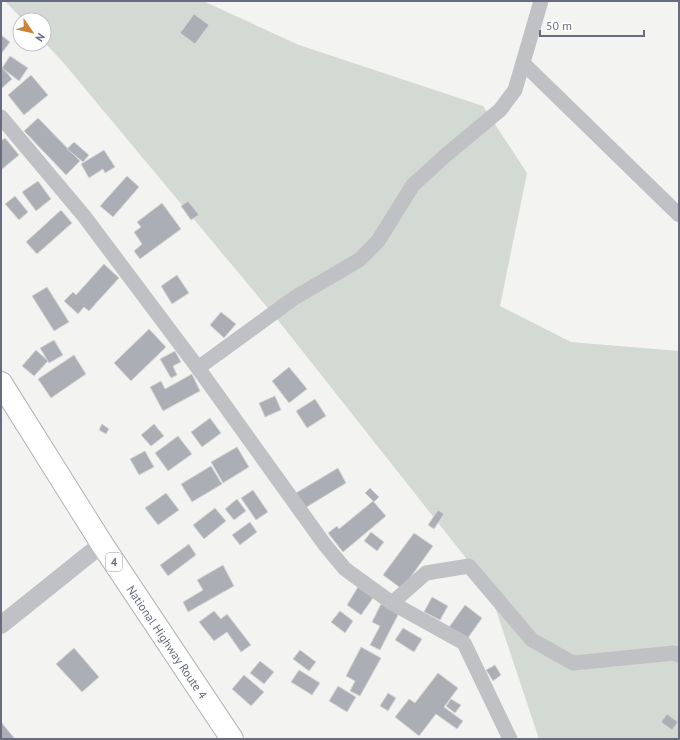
<svg xmlns="http://www.w3.org/2000/svg" width="680" height="740" viewBox="0 0 680 740" font-family="'PT Sans',sans-serif">
	<style>
		.green { fill: #d3dad3 }
		.building { fill: #abaeb5; stroke: #d5d5d3 }
		.lines { fill: none; stroke-linecap: round; stroke-linejoin: round }
		.trunk-casing { stroke: #b3b4b8; stroke-width: 24 }
		.minor { stroke: #c0c1c5; stroke-width: 15 }
		.tertiary { stroke: #c0c1c5; stroke-width: 18 }
		.trunk { stroke: #fff; stroke-width: 22 }
		.labels { text-anchor: middle; dominant-baseline: central; stroke-width: 4; stroke-linejoin: round; paint-order: stroke }
		.shield { fill: #fff; stroke: #9599a5; stroke-width: 1 }
		.shield-label { font-size: 11px; font-weight: bold; fill: #676d7e }
		.street-label { font-size: 12px; fill: #676d7e; stroke: #fff }
	</style>
	<rect width="100%" height="100%" fill="#f3f4f1"/>
	<path class="green" d="M5,1H203L299,45L483,106L527,173L500,306L571,342L679,351V739H539L488,586L277,319L62,61L44,42V20H23Z"/>
	<g class="building">
		<path d="M194,14L209,25L195,44L180,33Z"/>
		<path d="M1,35L10,42L1,54Z"/>
		<path d="M10,56L28,68L19,81L2,68Z"/>
		<path d="M2,67L12,79L2,88L1,87Z"/>
		<path d="M31,75L48,95L24,115L8,95Z"/>
		<path d="M38,118L80,161L66,175L24,131Z"/>
		<path d="M5,138L19,155L1,170V141Z"/>
		<path d="M74,142L89,155L83,162L67,149Z"/>
		<path d="M104,150L115,167L105,173L103,169L89,178L81,164Z"/>
		<path d="M127,176L139,187L113,217L100,206Z"/>
		<path d="M38,181L51,199L36,211L22,192Z"/>
		<path d="M15,196L28,212L19,220L5,204Z"/>
		<path d="M188,201L199,215L191,220L181,206Z"/>
		<path d="M162,203L181,229L140,259L134,251L142,244L134,232L141,227L137,222Z"/>
		<path d="M61,210L72,223L37,254L26,242Z"/>
		<path d="M104,264L119,278L89,311L84,307L78,314L64,301L73,292L76,295Z"/>
		<path d="M177,275L189,293L172,304L161,286Z"/>
		<path d="M47,287L69,322L54,331L32,296Z"/>
		<path d="M221,312L236,324L224,338L210,325Z"/>
		<path d="M149,329L166,347L131,381L114,363Z"/>
		<path d="M54,340L63,355L49,363L40,348Z"/>
		<path d="M36,350L48,361L34,376L22,366Z"/>
		<path d="M175,351L181,362L173,366L177,375L171,378L160,359Z"/>
		<path d="M74,355L86,374L51,398L38,379Z"/>
		<path d="M289,367L307,389L289,403L272,381Z"/>
		<path d="M192,374L200,391L163,411L150,387L161,381L165,389Z"/>
		<path d="M275,396L281,410L265,417L259,403Z"/>
		<path d="M315,399L326,416L307,428L296,411Z"/>
		<path d="M210,418L221,433L202,447L191,432Z"/>
		<path d="M102,424L109,429L106,434L99,430Z"/>
		<path d="M154,424L164,436L151,446L141,435Z"/>
		<path d="M178,436L192,454L168,471L155,453Z"/>
		<path d="M237,447L249,467L223,483L211,462Z"/>
		<path d="M145,451L154,467L139,475L130,459Z"/>
		<path d="M211,466L222,484L192,502L181,484Z"/>
		<path d="M338,468L346,483L305,508L296,493Z"/>
		<path d="M370,488L379,497L374,502L365,493Z"/>
		<path d="M253,490L268,512L256,520L241,498Z"/>
		<path d="M166,493L179,510L158,525L145,508Z"/>
		<path d="M237,499L246,511L234,520L225,509Z"/>
		<path d="M373,501L386,516L343,552L328,533L337,526L339,529Z"/>
		<path d="M215,508L226,521L204,539L193,525Z"/>
		<path d="M438,510L444,514L434,529L428,525Z"/>
		<path d="M250,522L257,532L240,545L232,535Z"/>
		<path d="M371,532L384,542L377,551L364,541Z"/>
		<path d="M414,533L433,546L402,589L383,575Z"/>
		<path d="M189,544L196,555L168,576L160,565Z"/>
		<path d="M223,565L234,586L188,612L183,602L203,590L197,580Z"/>
		<path d="M358,587L373,598L361,615L347,605Z"/>
		<path d="M432,597L448,606L440,620L424,612Z"/>
		<path d="M381,604L399,613L380,650L370,645L380,626L372,622Z"/>
		<path d="M465,605L482,618L465,642L447,630Z"/>
		<path d="M214,611L221,619L227,614L251,645L241,652L227,632L214,641L199,622Z"/>
		<path d="M340,611L353,621L345,633L331,622Z"/>
		<path d="M403,628L422,639L414,652L395,640Z"/>
		<path d="M361,647L381,658L360,696L350,691L355,681L346,676Z"/>
		<path d="M74,648L99,677L82,692L56,664Z"/>
		<path d="M300,650L316,662L309,671L293,659Z"/>
		<path d="M260,661L274,672L264,684L250,673Z"/>
		<path d="M495,665L501,675L493,681L486,670Z"/>
		<path d="M299,670L320,683L312,695L291,682Z"/>
		<path d="M438,673L458,688L444,707L463,721L457,729L436,714L419,736L395,717L409,699L415,703Z"/>
		<path d="M244,675L264,692L251,706L232,689Z"/>
		<path d="M338,686L356,697L347,712L329,701Z"/>
		<path d="M388,693L396,698L388,711L380,706Z"/>
		<path d="M451,699L461,705L455,713L446,706Z"/>
		<path d="M667,714L678,722L672,730L661,722Z"/>
		<path d="M1,722L15,739H1Z"/>
	</g>
	<g class="lines">
		<defs>
			<path id="trunk" d="M1,383L102,544L232,739"/>
		</defs>
		<use href="#trunk" class="trunk-casing"/>
		<g class="minor">
			<path d="M523,63L679,215"/>
			<path d="M1,117L84,216L198,368L325,545L345,569L392,603L464,643L510,739"/>
			<path d="M198,368L294,298L359,260L378,241L413,185L446,155L500,110L515,90L541,1"/>
			<path d="M392,603L426,573L469,566L532,640L573,663L674,653L679,655"/>
		</g>
		<path class="tertiary" d="M1,625L102,544"/>
		<use href="#trunk" class="trunk"/>
	</g>
	<g class="labels">
		<rect class="shield" x="106" y="553" width="16" height="18" rx="3"/>
		<g class="shield-label">
			<text x="114" y="562">4</text>
		</g>
		<g class="street-label">
			<text transform="translate(167 642) rotate(56)">National Highway Route 4</text>
		</g>
	</g>
	<rect width="680" height="740" fill="none" stroke="#676d7e" stroke-width="4"/>
	<g transform="translate(32 32) rotate(124)"><circle r="19" fill="#ffffff" stroke="#c2c5cb"/>
	<path d="M0-3L7 15L0 10L-7 15Z" fill="#ce8437"/>
	<text y="-6" font-size="11" font-weight="bold" text-anchor="middle" fill="#676d7e">N</text>
	</g>
	<path d="M540 30v6h104v-6" fill="none" stroke="#676d7e" stroke-width="2"/>
	<text x="546" y="30" font-size="12" fill="#676d7e" stroke="#ffffff" stroke-width="3" paint-order="stroke">50 m</text>
</svg>
